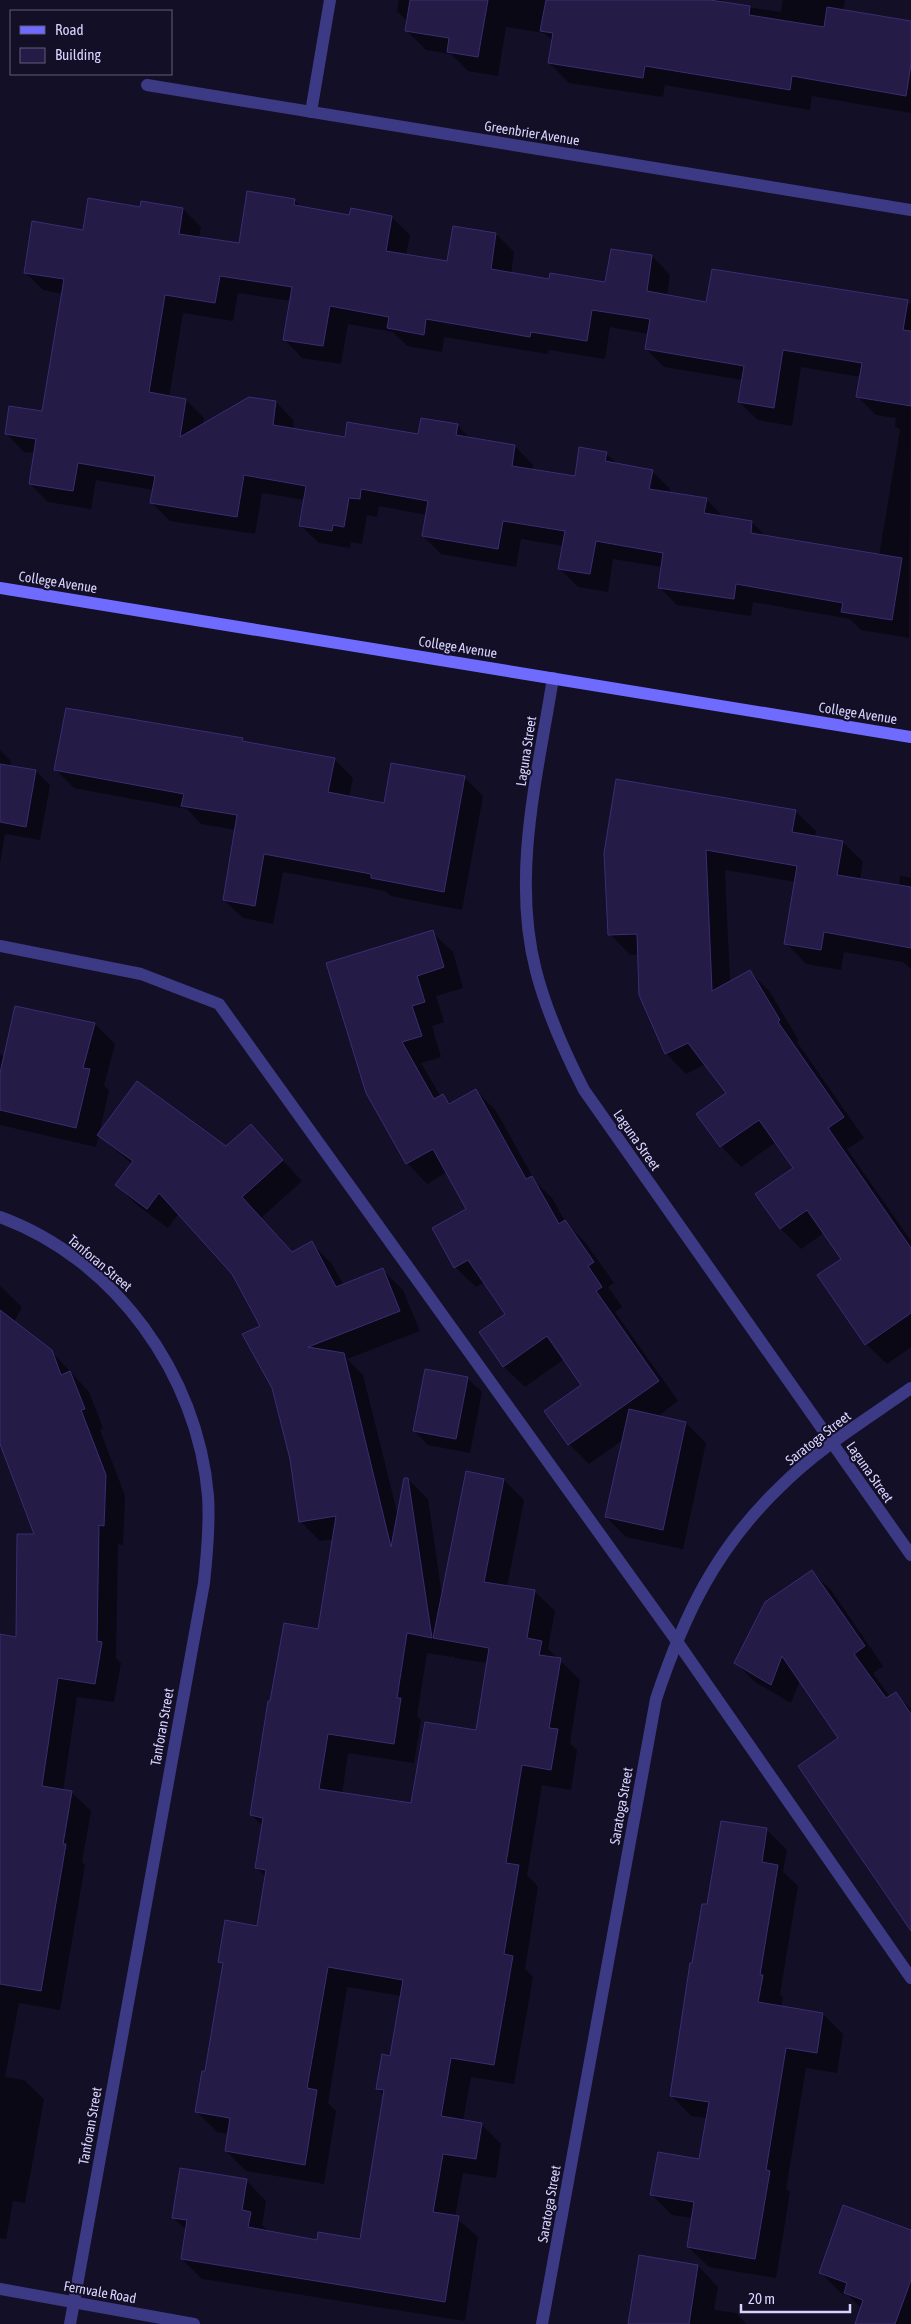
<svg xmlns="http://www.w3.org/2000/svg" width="911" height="2324" viewBox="0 0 911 2324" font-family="'Asap Condensed',sans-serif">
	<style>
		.shadow { fill: #0007; fill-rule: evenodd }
		.building { fill: #241b47; stroke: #3b2d73 }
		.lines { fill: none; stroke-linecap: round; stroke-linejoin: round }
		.lane { stroke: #3d3a85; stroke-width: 12 }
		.street { stroke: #3d3a85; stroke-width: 12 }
		.secondary { stroke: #6f6bff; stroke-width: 12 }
		.labels { text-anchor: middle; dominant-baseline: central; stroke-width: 4; stroke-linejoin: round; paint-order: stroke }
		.street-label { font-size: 14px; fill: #d9d4ff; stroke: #130f26 }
	</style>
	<rect width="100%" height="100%" fill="#130f26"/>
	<g class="shadow">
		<path d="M399,0H722V3L781,12L783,0H845L843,11L911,22V113L812,96L810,110L665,85L663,97L569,83L549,63L553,41L544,33L506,27L498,76L468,71L451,54L426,50L406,30L408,22L397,11Z"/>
		<path d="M294,200L302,208L350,216L391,217L410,235L406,256L448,263L454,227L496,234L514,252L511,274L550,281L606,283L652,256L670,275L667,296L707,303L907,302L911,305L909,638L861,630L850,619L753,602L751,616L677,605L659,587L662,567L613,559L608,592L578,587L560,569L564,546L521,539L516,567L441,554L423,536L427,515L379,506L377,517L367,515L362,544L351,542L350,548L319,543L300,525L305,500L262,493L255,534L170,521L152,503L154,490L96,480L91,509L48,502L30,484L35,453L24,452L6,433L44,413L63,294L43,290L25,272L84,232L141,208L183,209L201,227L199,238L240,244ZM238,293L291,301L284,339L302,358L341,364L348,324L393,332L407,346L442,352L444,337L548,354L549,350L605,359L610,327L649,334L646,349L664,367L743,380L739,402L758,420L792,426L801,367L861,377L857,396L876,415L896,418L895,426L900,430L879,556L766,537L752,522L724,518L706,499L670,493V489L652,471L618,465L606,453L576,477L532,470L533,465L515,446L471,439L457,425L419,435L346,439L293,429L294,421L276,402L203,425L204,418L186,400L169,397L183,313L233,321Z"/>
		<path d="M242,740L246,743L334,759L353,778L349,797L385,804L464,777L483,796L462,910L391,896L385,891L283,872L273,924L243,918L224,900L236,830L201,824L187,809L74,788L56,770Z"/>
		<path d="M0,750L11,761L10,767L36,771L50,785L40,840L5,834L0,863Z"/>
		<path d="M795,811L816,831L815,837L843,842L863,862L860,880L899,886L900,876L911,878V969L903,962L844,952L841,970L806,964L786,943L796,882L725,870L730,983L750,972L770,992L799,1041L797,1042L864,1138L847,1149L911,1241V1347L887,1364L866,1344L843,1259L824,1233L801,1249L781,1229L757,1195L795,1168L776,1142L741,1167L721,1146L728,1093L706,1064L686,1074L666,1053L639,954L630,955L610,934L606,853Z"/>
		<path d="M432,932L453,952L463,988L436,996L444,1022L432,1026L441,1057L421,1063L441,1097L443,1096L452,1104L476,1090L496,1111L535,1181L552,1198L566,1223L585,1242L614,1283L608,1287L622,1307L615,1312L678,1401L657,1417L686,1423L706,1443L683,1549L626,1537L606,1517L623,1440L589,1464L569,1444L583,1385L564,1359L525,1387L504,1367L481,1333L507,1314L485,1282L476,1287L455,1267L468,1210L447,1172L427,1184L407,1163L367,1092Z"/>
		<path d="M16,1007L95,1024L115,1044L104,1085L109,1091L99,1134L226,1148L251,1126L302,1181L261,1218L293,1253L311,1243L331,1263L344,1285L383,1270L403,1290L420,1331L347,1359L363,1375L398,1516L408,1479L428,1499L442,1596L504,1480L524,1500L507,1587L534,1591L555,1611L548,1649L580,1680L570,1743L577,1750L571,1790L542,1785L527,1875L538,1887L525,1969L533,1977L514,2084L471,2077L463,2121L481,2124L501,2144L496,2178L463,2173L455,2217L478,2237L465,2321L202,2279L182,2259L187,2231L173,2217L246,2180L266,2201L262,2225L270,2233L318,2241H361L385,2096L377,2088L391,2057L402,1996L347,1987L328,2103L336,2111L324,2184L246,2171L226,2151L229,2134L217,2132L197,2112L206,2073L224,1966L219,1961L258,1927L266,1877L256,1867L263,1826L251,1815L271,1703L319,1631L334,1539L320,1541L300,1521L291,1459L262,1326L233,1273L179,1213L168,1228L137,1205L117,1185L132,1164L99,1135L96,1147L0,1125V1055L5,1056ZM427,1653L452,1657L451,1654L455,1658L487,1663L477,1731L412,1805L342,1794L348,1753L414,1763L421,1720L417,1716Z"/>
		<path d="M0,1286L22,1307L14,1322L51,1351L89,1392L103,1428L100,1430L125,1496L123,1545L118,1544L116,1658L121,1663L114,1702L77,1697L63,1791L71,1792L91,1811L82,1862L85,1865L60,2010L19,2003L5,2077L24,2080L44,2099L25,2203L13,2201L6,2239L0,2238V1636L17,1639L36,1535L0,1426Z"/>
		<path d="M467,1378L482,1392L470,1453L428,1445L414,1431Z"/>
		<path d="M811,1571L831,1590L883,1666L873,1673L890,1697L895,1693L911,1709V1930L851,1843H853L840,1738L800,1680L791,1703L755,1682L735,1662Z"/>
		<path d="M766,1829L787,1850L783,1872L798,1886L780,1994L783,1997L781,2007L823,2014L843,2034L837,2073L806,2068L786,2189L790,2192L776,2278L709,2267L688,2247L693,2218L672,2215L651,2194L700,2161L707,2118L691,2116L671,2095L693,1965L708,1905Z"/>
		<path d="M911,2231V2324H856L861,2308L849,2296L841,2293L820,2272Z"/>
		<path d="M640,2257L698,2266L718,2287L714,2310L736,2313L746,2324H629Z"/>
	</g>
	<g class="building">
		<path d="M410,0H488L478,57L447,52L449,38L405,31Z"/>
		<path d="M546,0H710L750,6L749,15L824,27L827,7L911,21V64L906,96L792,76L790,90L645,66L643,78L548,63L553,33L540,31Z"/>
		<path d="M247,191L295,199L294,205L349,215L351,208L392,216L386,251L447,261L453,226L496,233L491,269L549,279L550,273L605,282L611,249L652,255L647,291L706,302L712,269L908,300L903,330L911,331V406L856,397L862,363L783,350L774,408L738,402L744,366L645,349L650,319L592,310L587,341L531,332L530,337L426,319L424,335L387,328L389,317L330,306L323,346L283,340L292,287L220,276L215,303L165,295L149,392L186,399L180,437L249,397L276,401L273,425L345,437L347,422L418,434L421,418L458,424L456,435L515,445L512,466L575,476L579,447L607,452L605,461L653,470L649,489L707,498L704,513L752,521L751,533L902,558L892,620L841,612L843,603L736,584L734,599L658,588L663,553L596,541L590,574L558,569L565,531L503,521L498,549L422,536L428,501L361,489L360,499L349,498L344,527L333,525L332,531L299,526L306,486L244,475L237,517L150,503L155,476L78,463L73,491L29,484L36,439L5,434L9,406L42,411L64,279L24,273L32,221L83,230L88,198L140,207L141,201L183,208L179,234L239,243Z"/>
		<path d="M66,708L243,738L242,741L335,758L328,792L384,803L391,763L465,776L444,892L371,878V874L264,854L255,906L223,900L237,815L181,806L184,794L54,770Z"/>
		<path d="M0,764L36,770L26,827L0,822Z"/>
		<path d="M616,779L796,810L792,832L843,841L837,875L911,887V948L824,932L821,950L784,944L797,866L706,850L712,991L750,970L780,1020L778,1022L844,1117L828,1128L911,1248V1313L865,1345L817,1275L841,1259L807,1210L780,1229L755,1194L793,1168L759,1120L720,1147L696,1114L726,1093L688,1043L665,1054L639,995L637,934L608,935L604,853Z"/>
		<path d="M433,930L444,967L417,976L425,1002L412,1006L422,1036L402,1042L434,1099L443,1094L449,1104L476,1089L526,1179L532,1176L559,1224L565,1220L594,1262L588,1266L602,1287L596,1291L659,1381L568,1445L544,1411L581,1385L547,1336L503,1367L479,1332L505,1314L468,1260L454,1268L432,1228L466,1209L433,1149L406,1164L366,1093L326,963Z"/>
		<path d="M15,1006L95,1023L83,1068L90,1069L76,1128L0,1110V1073Z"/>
		<path d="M137,1081L226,1146L251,1124L283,1160L242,1197L292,1252L312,1241L336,1287L383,1268L400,1311L308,1347L344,1353L391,1547L404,1478H408L432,1638L407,1633L397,1698H401L394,1744L328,1734L319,1789L411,1803L425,1722L476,1730L489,1648L433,1638L466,1471L504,1479L484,1582L535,1590L527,1638L542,1641L539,1655L561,1658L549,1728L558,1729L551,1770L522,1765L506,1863L519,1865L504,1954L513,1956L494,2065L451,2058L441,2116L482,2123L476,2159L443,2154L433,2212L459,2216L445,2302L181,2259L187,2220L172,2218L180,2168L247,2179L242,2210L251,2212L248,2227L317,2240L318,2232L360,2239L384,2090L376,2089L382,2054L390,2056L403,1980L328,1967L307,2088L317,2090L305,2165L225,2151L230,2118L195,2112L202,2071H205L223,1963L218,1962L225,1920L257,1926L266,1870L255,1868L263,1818L250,1815L268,1701H270L284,1623L318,1629L336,1516L299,1522L290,1459L272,1388L242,1334L260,1326L232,1274L159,1193L147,1209L115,1185L133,1161L97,1135Z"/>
		<path d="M0,1310L52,1350L61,1375L70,1371L85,1409L81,1410L106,1475L104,1526L99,1525L97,1641L102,1642L95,1684L58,1678L42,1786L72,1791L63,1844H66L41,1991L0,1984V1634L16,1637L17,1534H34L0,1444Z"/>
		<path d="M425,1369L468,1377L456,1439L413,1431Z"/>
		<path d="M629,1409L686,1422L663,1530L605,1517Z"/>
		<path d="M812,1570L865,1646L854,1654L886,1698L896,1692L911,1714V1931L798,1766L838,1738L782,1656L771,1685L734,1663L765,1602Z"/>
		<path d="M721,1821L767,1828L762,1862L778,1865L760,1975H763L758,2002L823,2013L817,2053L786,2048L766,2170L770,2171L755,2259L687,2247L694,2202L650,2195L658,2152L699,2159L709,2102L670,2096L690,1963H692L702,1904H707Z"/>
		<path d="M843,2205L911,2230V2280L895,2324H855L863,2300L844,2293L847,2283L819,2273Z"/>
		<path d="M639,2255L698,2265L689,2324H628Z"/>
	</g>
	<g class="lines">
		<path class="lane" d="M0,946L141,974L219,1004L676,1640L911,1978"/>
		<g class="street">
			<path d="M147,85L911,210"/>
			<path d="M311,112L330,0"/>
			<path d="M553,678C538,773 511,875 536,971C547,1013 564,1051 584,1090L911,1555"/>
			<path d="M0,1217C115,1259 198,1375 208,1496C210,1525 207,1555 204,1583L70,2324"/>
			<path d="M0,2289L194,2324"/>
			<path d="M542,2324L656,1699C684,1615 716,1548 781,1486C819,1448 867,1419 911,1388"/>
		</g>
		<path class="secondary" d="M0,588L911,737"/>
	</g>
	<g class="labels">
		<g class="street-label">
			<text transform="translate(532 133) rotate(9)">Greenbrier Avenue</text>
			<text transform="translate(58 582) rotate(9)">College Avenue</text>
			<text transform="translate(458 647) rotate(9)">College Avenue</text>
			<text transform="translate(858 713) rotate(9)">College Avenue</text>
			<text transform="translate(526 751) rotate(-81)">Laguna Street</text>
			<text transform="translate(637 1140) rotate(55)">Laguna Street</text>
			<text transform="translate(100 1263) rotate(40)">Tanforan Street</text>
			<text transform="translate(818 1438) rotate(-38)">Saratoga Street</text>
			<text transform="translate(870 1472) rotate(55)">Laguna Street</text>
			<text transform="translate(162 1727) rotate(-80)">Tanforan Street</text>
			<text transform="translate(621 1806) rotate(-80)">Saratoga Street</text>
			<text transform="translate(90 2126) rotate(-80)">Tanforan Street</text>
			<text transform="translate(549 2204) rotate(-80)">Saratoga Street</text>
			<text transform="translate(100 2292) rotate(10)">Fernvale Road</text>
		</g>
	</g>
	<rect x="10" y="10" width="162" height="65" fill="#130f26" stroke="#625e7d"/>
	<rect x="20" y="26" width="25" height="8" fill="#6f6bff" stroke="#625e7d"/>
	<text x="55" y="35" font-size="15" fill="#d9d4ff">Road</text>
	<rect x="20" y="48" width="25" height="15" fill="#241b47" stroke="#625e7d"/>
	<text x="55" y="60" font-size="15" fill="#d9d4ff">Building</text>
	<path d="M741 2304v8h109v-8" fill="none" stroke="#d9d4ff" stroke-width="2.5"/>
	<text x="748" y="2304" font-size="15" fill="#d9d4ff" stroke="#130f26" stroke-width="4" paint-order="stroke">20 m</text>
</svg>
